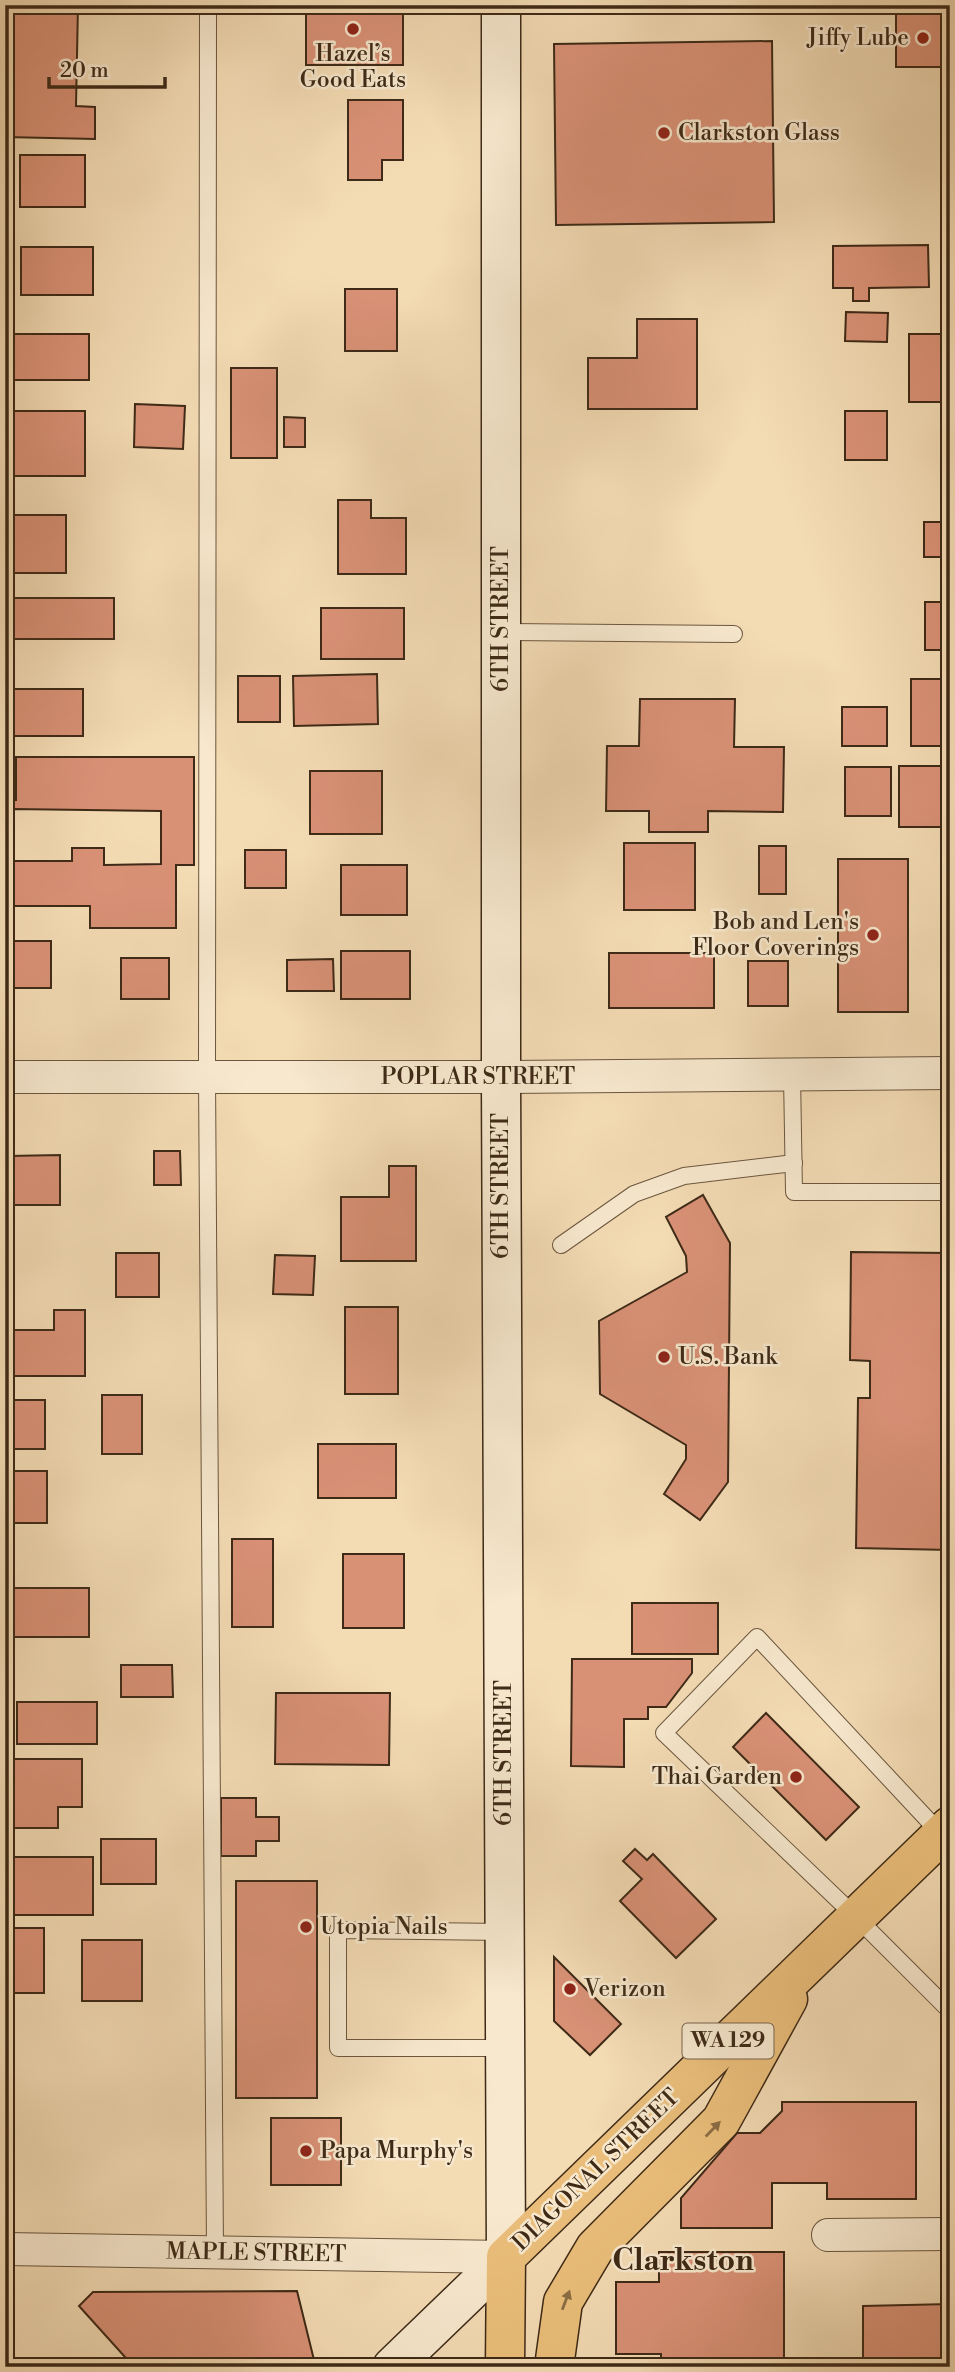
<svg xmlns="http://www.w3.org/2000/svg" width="955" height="2372" viewBox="0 0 955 2372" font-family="'Libre Bodoni',serif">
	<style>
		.building { fill: #d99176; stroke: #3e2a17; stroke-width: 2; fill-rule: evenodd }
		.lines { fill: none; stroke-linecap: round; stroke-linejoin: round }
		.service-casing { stroke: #6b563e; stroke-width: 18 }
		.minor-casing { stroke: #6b563e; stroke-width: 34 }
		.secondary-casing { stroke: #3e2a17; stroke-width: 41 }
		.primary-casing { stroke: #3e2a17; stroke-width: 41 }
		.service { stroke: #f7e8ce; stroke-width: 16 }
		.minor { stroke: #f7e8ce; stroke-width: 32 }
		.secondary { stroke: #f7e8ce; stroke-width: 38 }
		.primary { stroke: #eabe7a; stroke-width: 38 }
		.oneway { fill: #8b6d44 }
		.poi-dot { fill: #8f2418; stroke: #f7e8ce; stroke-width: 2.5 }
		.labels { text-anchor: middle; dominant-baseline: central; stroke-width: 5; stroke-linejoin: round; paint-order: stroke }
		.shield { fill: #f7e8ce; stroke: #76634e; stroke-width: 2 }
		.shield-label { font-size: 21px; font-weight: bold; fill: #3e2a17 }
		.poi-label { font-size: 23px; fill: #3e2a17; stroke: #f7e8ce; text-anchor: start }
		.street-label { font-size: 23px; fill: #3e2a17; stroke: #f7e8ce }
		.district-label { font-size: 30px; font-weight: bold; fill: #3e2a17; stroke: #f7e8ce }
	</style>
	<rect width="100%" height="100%" fill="#f3dbb4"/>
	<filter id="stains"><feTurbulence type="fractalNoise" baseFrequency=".00286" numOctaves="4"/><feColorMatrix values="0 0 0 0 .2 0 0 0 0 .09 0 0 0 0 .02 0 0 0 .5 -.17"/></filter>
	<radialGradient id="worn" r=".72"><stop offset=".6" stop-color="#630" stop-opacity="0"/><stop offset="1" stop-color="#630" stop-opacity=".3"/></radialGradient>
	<g class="building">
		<path d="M5,5H78L76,106L95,107V139L5,137Z"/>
		<rect x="306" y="5" width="97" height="60"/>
		<rect x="896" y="10" width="54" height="57"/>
		<path d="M772,41L774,222L556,225L554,44Z"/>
		<path d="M348,100H403V160H382V180H348Z"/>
		<rect x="20" y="155" width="65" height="52"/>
		<path d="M928,245L929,287L869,288V301H853V288H833V246Z"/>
		<rect x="21" y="247" width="72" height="48"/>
		<rect x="345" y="289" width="52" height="62"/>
		<path d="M846,312L888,313L887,342L845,341Z"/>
		<path d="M637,319H697V409H588V358H637Z"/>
		<rect x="11" y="334" width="78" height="46"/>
		<rect x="909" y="334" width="41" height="68"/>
		<rect x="231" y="368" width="46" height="90"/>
		<path d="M135,404L185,406L183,449L134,447Z"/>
		<rect x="9" y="411" width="76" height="65"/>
		<rect x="845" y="411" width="42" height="49"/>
		<path d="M284,417L305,418V447H284Z"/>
		<path d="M338,500H371V518H406V574H338Z"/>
		<rect x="5" y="515" width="61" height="58"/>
		<rect x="924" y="522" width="26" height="35"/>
		<rect x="9" y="598" width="105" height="41"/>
		<rect x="925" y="602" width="25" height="48"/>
		<rect x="321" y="608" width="83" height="51"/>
		<path d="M377,674L378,724L294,726L293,676Z"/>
		<rect x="238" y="676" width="42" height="46"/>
		<rect x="911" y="679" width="39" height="67"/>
		<rect x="5" y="689" width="78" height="47"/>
		<path d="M640,699H735L734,747H784L783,812L708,811V832H649V811H606L607,746H639Z"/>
		<rect x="842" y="707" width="45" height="39"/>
		<path d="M16,757H194V865H176V928H90V906H5V800H16ZM12,809L161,811V864L104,865V848H72V861H13Z"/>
		<rect x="899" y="766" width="51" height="61"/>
		<rect x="845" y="767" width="46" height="49"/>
		<rect x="310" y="771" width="72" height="63"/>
		<rect x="624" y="843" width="71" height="67"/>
		<rect x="759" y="846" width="27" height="48"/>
		<rect x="245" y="850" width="41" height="38"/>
		<rect x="838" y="859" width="70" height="153"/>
		<rect x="341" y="865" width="66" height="50"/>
		<rect x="5" y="941" width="46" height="47"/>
		<rect x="341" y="951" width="69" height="48"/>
		<rect x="609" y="953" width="105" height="55"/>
		<rect x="121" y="958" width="48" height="41"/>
		<path d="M333,959L334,991H287V960Z"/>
		<rect x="748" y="961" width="40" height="45"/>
		<path d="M154,1151H180L181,1185H154Z"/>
		<path d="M60,1155V1205H8V1156Z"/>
		<path d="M389,1166H416V1261H341V1197H389Z"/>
		<path d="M703,1195L730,1243L728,1482L700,1520L664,1494L686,1459V1445L600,1394L599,1321L687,1272L686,1256L666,1217Z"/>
		<path d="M851,1252L950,1253V1550L856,1548L858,1398H870V1361L850,1360Z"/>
		<rect x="116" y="1253" width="43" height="44"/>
		<path d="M275,1255L315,1256L313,1295L273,1294Z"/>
		<rect x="345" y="1307" width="53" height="87"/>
		<path d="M54,1310H85V1376H14V1330H54Z"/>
		<rect x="102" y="1395" width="40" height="59"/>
		<rect x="5" y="1400" width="40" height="49"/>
		<rect x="318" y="1444" width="78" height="54"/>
		<rect x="5" y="1471" width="42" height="52"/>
		<rect x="232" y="1539" width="41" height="88"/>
		<rect x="343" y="1554" width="61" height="74"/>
		<rect x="5" y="1588" width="84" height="49"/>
		<rect x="632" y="1603" width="86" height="51"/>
		<path d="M572,1659H692V1673L666,1707H648V1719H624V1767L571,1766Z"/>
		<path d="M121,1665H172L173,1697H121Z"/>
		<path d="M276,1693H390L389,1765L275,1764Z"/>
		<rect x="17" y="1702" width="80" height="42"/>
		<path d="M766,1713L859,1807L826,1840L733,1747Z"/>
		<path d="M5,1759H82V1807H58V1828H5Z"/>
		<path d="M221,1798H256V1817H279V1841H256V1856H221Z"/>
		<rect x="101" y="1839" width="55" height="45"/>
		<path d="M635,1849L647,1860L653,1854L716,1919L676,1958L620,1901L642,1879L623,1861Z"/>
		<rect x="5" y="1857" width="88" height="58"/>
		<rect x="236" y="1881" width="81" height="217"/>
		<rect x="5" y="1928" width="39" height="65"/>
		<rect x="82" y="1940" width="60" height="61"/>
		<path d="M554,1957L621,2024L590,2055L554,2021Z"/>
		<path d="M782,2102H916V2199H827V2183H772V2228H681V2198L737,2133H760L782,2111Z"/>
		<rect x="271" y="2118" width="70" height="67"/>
		<path d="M659,2252H784V2367H661V2354H616V2282H659Z"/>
		<path d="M297,2291L314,2360L307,2367H134L79,2306L93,2292Z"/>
		<path d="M950,2304V2367H820V2363L863,2362V2306Z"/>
	</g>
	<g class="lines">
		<defs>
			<g id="service">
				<path d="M208,5L207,1077L215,2252"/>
				<path d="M501,632L734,634"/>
				<path d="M792,1075L794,1192H950"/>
				<path d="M561,1245L634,1194L684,1176L794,1163"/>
				<path d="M941,1834L757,1637L664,1733L856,1917L950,2011"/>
				<path d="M505,1932L338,1930V2048H505"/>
			</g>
			<g id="minor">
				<path d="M5,1077H501L950,1073"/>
				<path d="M828,2235L950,2234"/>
				<path d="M5,2249L506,2257"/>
			</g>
			<path id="secondary" d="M392,2367L506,2257L501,1077V5"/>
			<g id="primary">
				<path d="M505,2367L506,2257L950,1826"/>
				<path d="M554,2367L563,2302L595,2248L721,2121L788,1999"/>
			</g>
		</defs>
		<use href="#service" class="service-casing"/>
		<use href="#minor" class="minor-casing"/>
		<use href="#secondary" class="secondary-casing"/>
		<use href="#primary" class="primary-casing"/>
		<use href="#service" class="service"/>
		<use href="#minor" class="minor"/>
		<use href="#secondary" class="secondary"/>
		<use href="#primary" class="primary"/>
	</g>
	<defs><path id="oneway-solid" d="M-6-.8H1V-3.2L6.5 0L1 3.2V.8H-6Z" transform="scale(1.75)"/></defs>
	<g class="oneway">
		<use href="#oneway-solid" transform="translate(713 2129) rotate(-46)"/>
		<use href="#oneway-solid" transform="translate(566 2300) rotate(-69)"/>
	</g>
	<g class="poi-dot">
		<circle cx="353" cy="29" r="7"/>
		<circle cx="923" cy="38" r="7"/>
		<circle cx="664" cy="133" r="7"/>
		<circle cx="873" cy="935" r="7"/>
		<circle cx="664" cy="1357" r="7"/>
		<circle cx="796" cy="1777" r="7"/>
		<circle cx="306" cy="1927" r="7"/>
		<circle cx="570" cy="1989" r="7"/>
		<circle cx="306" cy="2151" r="7"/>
	</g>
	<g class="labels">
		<rect class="shield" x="682.5" y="2023.5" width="91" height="35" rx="5"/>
		<g class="shield-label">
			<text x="728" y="2041">WA 129</text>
		</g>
		<g class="poi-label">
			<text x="909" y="38" text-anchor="end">Jiffy Lube</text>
			<text x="353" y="54" text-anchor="middle">Hazel’s<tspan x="353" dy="26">Good Eats</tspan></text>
			<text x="678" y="133">Clarkston Glass</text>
			<text x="859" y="922" text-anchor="end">Bob and Len's<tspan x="859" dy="26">Floor Coverings</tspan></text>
			<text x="678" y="1357">U.S. Bank</text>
			<text x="782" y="1777" text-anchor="end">Thai Garden</text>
			<text x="320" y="1927">Utopia Nails</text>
			<text x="584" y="1989">Verizon</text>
			<text x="320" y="2151">Papa Murphy's</text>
		</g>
		<g class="street-label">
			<text transform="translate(501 619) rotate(-90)">6TH STREET</text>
			<text x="478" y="1077">POPLAR STREET</text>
			<text transform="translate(501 1186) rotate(-90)">6TH STREET</text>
			<text transform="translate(504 1753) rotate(-90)">6TH STREET</text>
			<text transform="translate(596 2170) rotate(-44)">DIAGONAL STREET</text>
			<text transform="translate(256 2253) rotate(1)">MAPLE STREET</text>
		</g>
		<g class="district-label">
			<text x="683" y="2261">Clarkston</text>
		</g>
	</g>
	<rect width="955" height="2372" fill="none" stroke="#f3dbb4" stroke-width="28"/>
	<rect x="7" y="7" width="941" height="2358" fill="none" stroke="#3e2a17" stroke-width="3.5"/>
	<rect x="14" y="14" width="927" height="2344" fill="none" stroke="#3e2a17" stroke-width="2"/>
	<path d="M49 77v10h116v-10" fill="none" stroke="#3e2a17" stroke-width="3.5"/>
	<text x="60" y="77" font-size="21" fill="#3e2a17" stroke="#f7e8ce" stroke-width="5" paint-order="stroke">20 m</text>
	<rect width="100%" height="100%" filter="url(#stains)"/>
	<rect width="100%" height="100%" fill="url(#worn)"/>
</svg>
